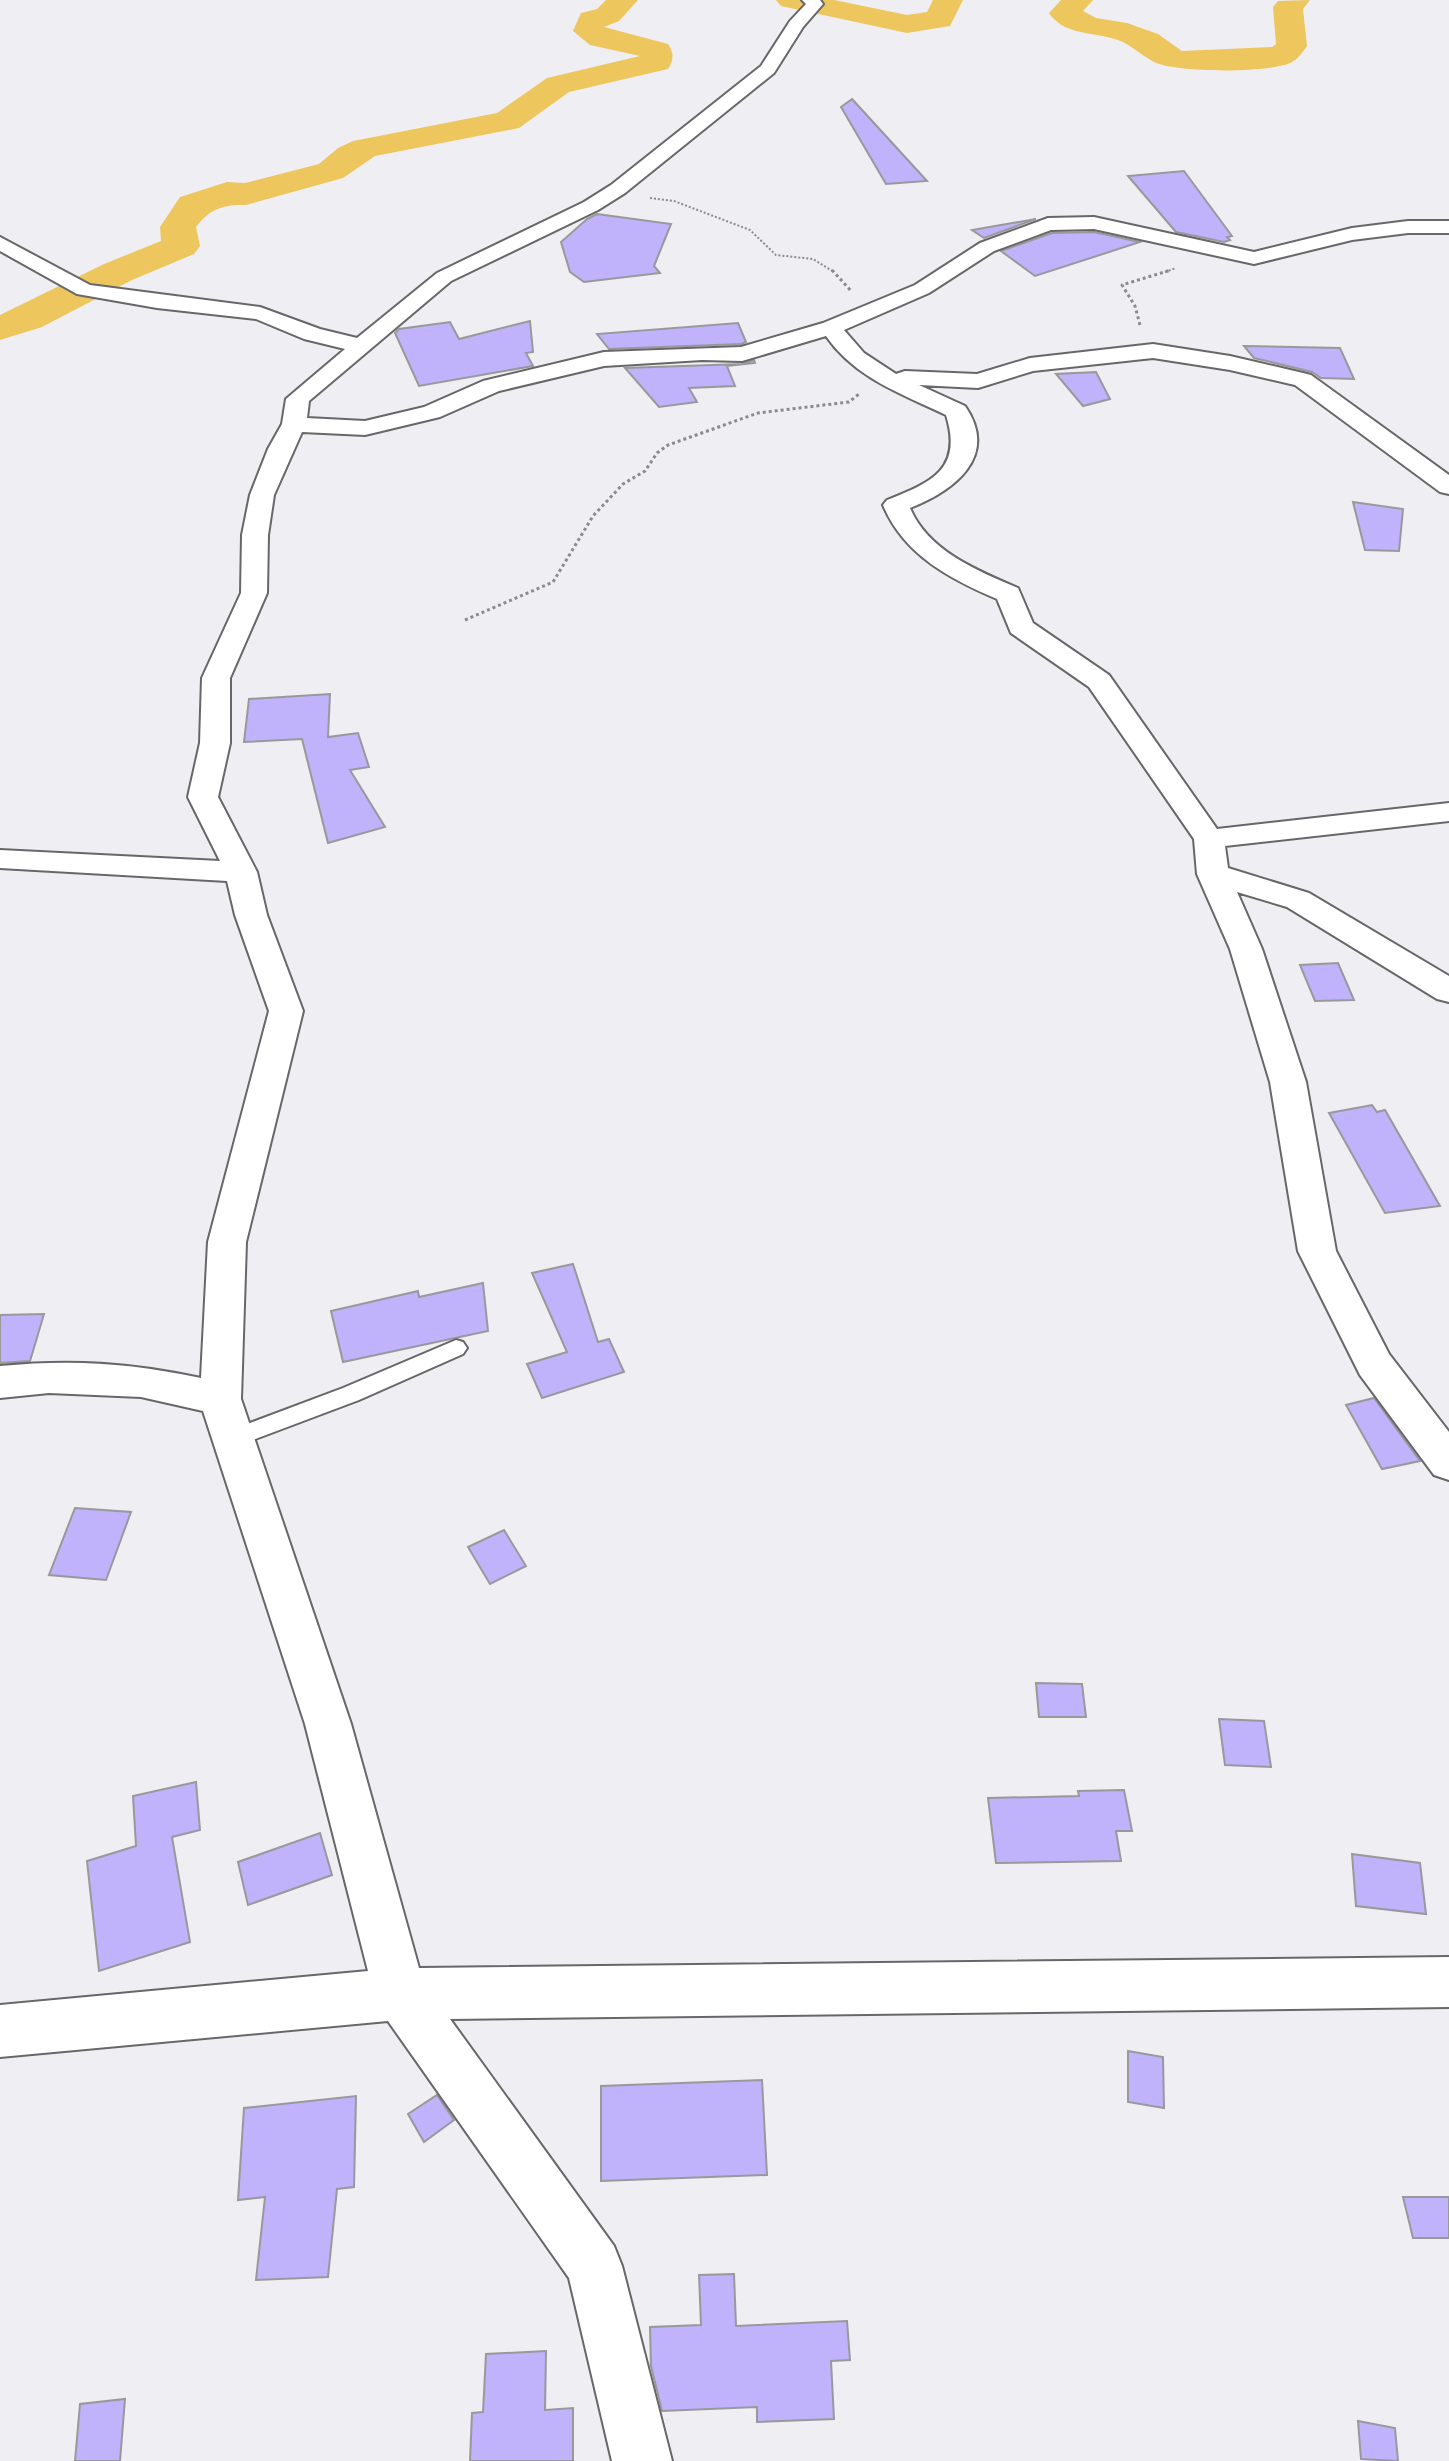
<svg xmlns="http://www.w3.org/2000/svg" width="1449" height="2461" viewBox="0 0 1449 2461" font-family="'Varela Round',sans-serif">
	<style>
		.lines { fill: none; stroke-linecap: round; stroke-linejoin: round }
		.river { fill: #edc65e; fill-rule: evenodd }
		.building { fill: #c0b2fb; stroke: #99989b; stroke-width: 2 }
		.service-casing { stroke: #676769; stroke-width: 4 }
		.minor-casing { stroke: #676769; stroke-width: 4 }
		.path-far1 { stroke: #8b8a8d; stroke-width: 2; stroke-dasharray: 2 2; stroke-linecap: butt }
		.path { stroke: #8b8a8d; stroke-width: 3; stroke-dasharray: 3 3; stroke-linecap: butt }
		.service { fill: #fff; fill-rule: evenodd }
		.minor { fill: #fff; fill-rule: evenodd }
	</style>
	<rect width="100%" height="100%" fill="#efeef2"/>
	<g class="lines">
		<g class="river">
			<path d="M606,0H638L619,21L604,27L668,44C674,53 674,60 668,69L569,92L519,128L375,156L343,178L246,205C224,204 209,209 196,227L200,246L194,254L132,280L42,327L0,340V315L104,264L161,241L160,227L180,197L227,182L245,183L319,164L338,148L353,141L497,113L547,78L640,56L590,45L573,31L581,13L597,9Z"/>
			<path d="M776,0H834L907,15L927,12L933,0H963L950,26L907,33L781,6Z"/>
			<path d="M1061,0H1093L1083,11L1096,18L1127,23L1158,34L1182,51L1272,47L1276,44L1273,7L1278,1L1310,0L1303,9L1307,46C1303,52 1297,60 1290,63C1267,73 1176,73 1154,62C1139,54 1129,42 1111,38C1089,32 1063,34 1049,13Z"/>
		</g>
	</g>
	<g class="building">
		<path d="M852,99L927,181L886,184L841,107Z"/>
		<path d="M1184,171L1232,236L1227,237L1230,240L1224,242L1176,232L1128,176Z"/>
		<path d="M597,214L671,224L654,266L660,273L584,282L570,272L561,242L587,219Z"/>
		<path d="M1036,219L984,238L972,230Z"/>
		<path d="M1094,232L1140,242L1035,276L1001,251L1052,233Z"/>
		<path d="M530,321L533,352L526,353L533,366L419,386L395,333L399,329L450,322L459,339Z"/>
		<path d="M738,323L746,342L741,344L609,349L597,334Z"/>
		<path d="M1244,346L1340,348L1354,379L1321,378L1312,372L1254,358Z"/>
		<path d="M754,360L755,363L727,366L735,386L689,388L697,402L659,407L625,368L742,364Z"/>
		<path d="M1096,372L1110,399L1083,406L1056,374Z"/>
		<path d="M1353,502L1403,509L1399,551L1365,550Z"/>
		<path d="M330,694L328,737L358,733L369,767L350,770L385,827L328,843L302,739L244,742L249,699Z"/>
		<path d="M1338,963L1354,1000L1315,1001L1300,965Z"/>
		<path d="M1372,1105L1377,1112L1385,1110L1440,1206L1385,1213L1329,1113Z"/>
		<path d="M573,1264L598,1342L609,1339L624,1372L542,1398L527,1364L567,1352L532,1273Z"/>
		<path d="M483,1283L488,1331L343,1362L331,1311L418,1291L419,1297Z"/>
		<path d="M44,1314L30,1361L0,1363V1315Z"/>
		<path d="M1374,1398L1420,1461L1382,1469L1346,1405Z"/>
		<path d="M75,1508L131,1512L106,1580L49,1575Z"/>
		<path d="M504,1530L526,1566L490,1584L468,1547Z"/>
		<path d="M1036,1683L1082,1684L1086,1717H1039Z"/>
		<path d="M1219,1719L1264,1721L1271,1767L1225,1765Z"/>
		<path d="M196,1782L200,1830L172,1837L190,1942L99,1971L87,1861L136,1846L133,1796Z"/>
		<path d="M1124,1790L1132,1831H1116L1121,1861L996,1863L988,1798L1079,1796L1078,1791Z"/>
		<path d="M320,1833L332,1875L248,1905L238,1862Z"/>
		<path d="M1352,1854L1420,1863L1426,1914L1356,1906Z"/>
		<path d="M1128,2051L1163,2057L1164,2108L1128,2102Z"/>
		<path d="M762,2080L767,2175L601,2181V2086Z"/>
		<path d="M437,2095L454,2120L424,2142L408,2114Z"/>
		<path d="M356,2096L354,2187L337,2189L328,2277L256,2280L265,2197L238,2200L244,2108Z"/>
		<path d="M1403,2197H1449V2238H1413Z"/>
		<path d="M734,2274L736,2326L847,2321L850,2360L831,2361L834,2419L757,2422V2407L662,2411L651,2366L650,2327L701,2325L699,2275Z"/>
		<path d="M546,2351L545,2410L573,2408V2461H470L472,2413L483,2412L486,2354Z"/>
		<path d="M125,2399L120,2461H75L80,2404Z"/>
		<path d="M1358,2421L1395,2428L1398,2461L1361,2459Z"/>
	</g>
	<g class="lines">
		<defs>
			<path id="service" d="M456,1340L463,1342L467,1348L463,1354L359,1400L234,1447L226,1444L223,1438L226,1432L343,1388Z"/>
			<path id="minor" d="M802,0H820L823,4L803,27L774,73L625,193L598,210L451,281L309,401L307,418L365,421L424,407L483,381L604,352L741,347L823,323L915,285L980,243L1048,218L1094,217L1254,252L1352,228L1408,221H1449V233H1408L1352,240L1254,264L1094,229L1051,230L994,251L929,293L844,330L864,353L896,374L905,371L977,374L1030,358L1153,344L1230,356L1303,373L1311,375L1449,475V494L1440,492L1295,385L1230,370L1153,358L1033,371L978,388L919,385L965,406C1000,457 953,491 910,508C928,551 978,571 1018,588L1033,623L1109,675L1217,829L1449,803V821L1225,846L1228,868L1309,893L1449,976V1002L1437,999L1287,907L1237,892L1262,949L1306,1082L1336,1251L1389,1354L1449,1432V1480L1434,1475L1360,1375L1298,1251L1270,1082L1230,949L1197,874L1194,839L1089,687L1011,633L997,599C950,579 904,555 883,505L887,500C932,482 963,469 946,415C902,394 855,378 826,336L742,361L702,360L604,366L499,391L440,417L365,435L302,432L274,495L268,535L267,593L230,678V743L218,797L257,872L267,915L303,1011L246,1242L241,1399L351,1724L419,1968L1449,1957V2007L450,2019L614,2246L622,2266L672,2461H612L569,2278L388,2021L0,2057V2005L368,1971L305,1724L203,1411L141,1397L49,1393L0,1398V1366C72,1359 131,1363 201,1378L208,1242L269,1011L235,915L227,881L0,868V850L220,861L188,797L200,743L202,678L241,593L242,535L250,495L268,449L282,424L286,399L345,349L304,339L256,319L157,308L77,294L0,251V237L90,285L260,307L320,329L357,338L437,273L584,202L611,185L761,66L790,21L806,4Z"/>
		</defs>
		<use href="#service" class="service-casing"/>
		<use href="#minor" class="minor-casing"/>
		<g class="path-far1">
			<path d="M650,198L674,201L750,230L776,255L813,259L834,272"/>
			<path d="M1165,272L1176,268"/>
		</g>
		<g class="path">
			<path d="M832,270L852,292"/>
			<path d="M1140,325L1135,306L1122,285L1171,270"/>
			<path d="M465,620L553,582L593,516L623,484L645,471L657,453L668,445L758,413L849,402L859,394"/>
		</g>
		<use href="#service" class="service"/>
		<use href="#minor" class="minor"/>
	</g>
</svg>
